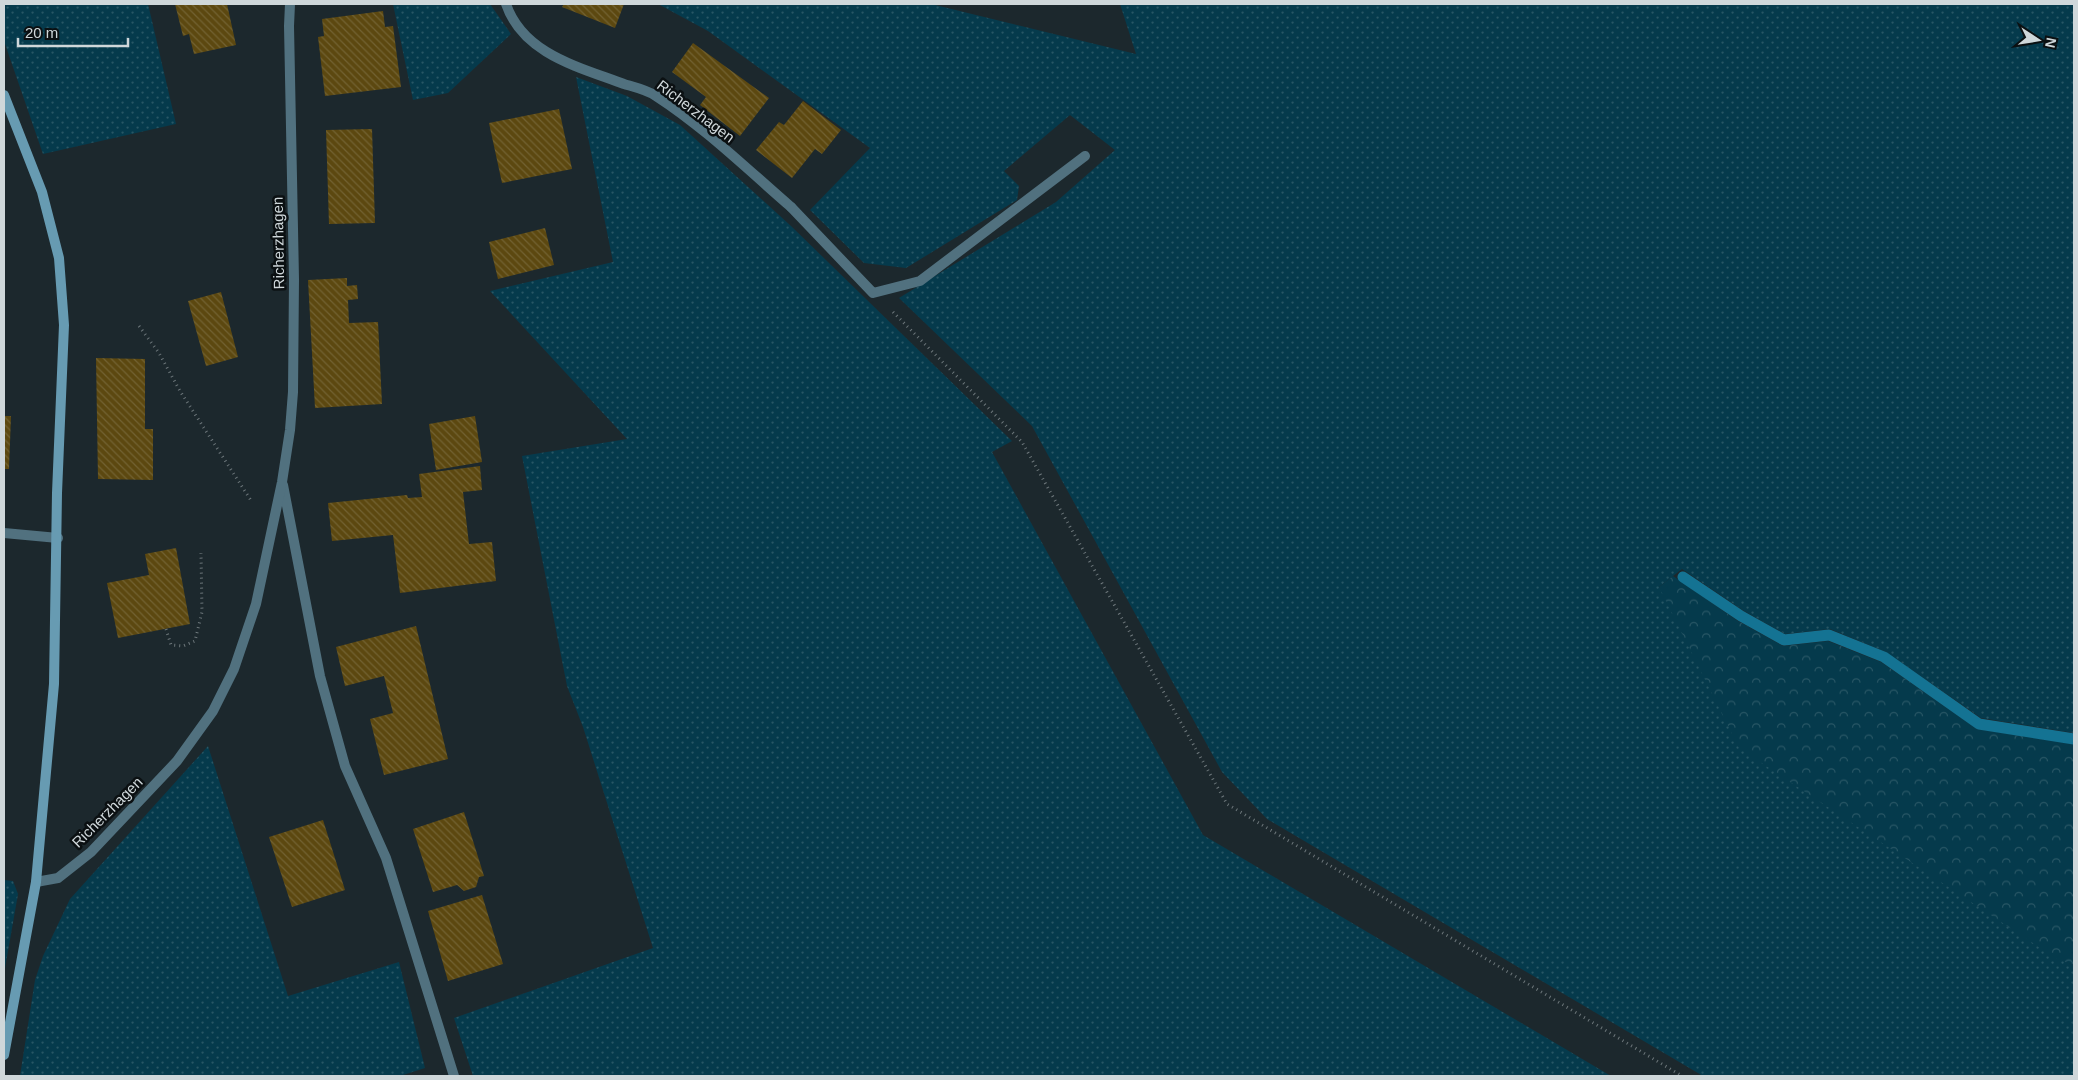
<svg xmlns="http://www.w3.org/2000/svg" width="2078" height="1080" viewBox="0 0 2078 1080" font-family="Helvetica,sans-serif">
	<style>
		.green { fill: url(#green-dots) }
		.forest { fill: url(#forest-crowns) }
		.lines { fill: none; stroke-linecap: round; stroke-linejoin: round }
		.stream { stroke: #147393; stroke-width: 11 }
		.building { fill: url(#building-back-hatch) }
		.path { stroke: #6d777b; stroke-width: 3; stroke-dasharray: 1 4; stroke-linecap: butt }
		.lane { stroke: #51717f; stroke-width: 10 }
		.street { stroke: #51717f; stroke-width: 10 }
		.secondary { stroke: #679bb2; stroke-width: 10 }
		.labels { text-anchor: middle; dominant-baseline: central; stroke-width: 5; stroke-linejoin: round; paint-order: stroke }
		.street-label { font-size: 15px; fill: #cfd7da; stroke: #0b1012 }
	</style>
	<defs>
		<pattern id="green-dots" width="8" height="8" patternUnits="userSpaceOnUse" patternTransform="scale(1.25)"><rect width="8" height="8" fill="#053a4c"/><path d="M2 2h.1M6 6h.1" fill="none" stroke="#285665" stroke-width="1.8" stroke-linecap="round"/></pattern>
		<pattern id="forest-crowns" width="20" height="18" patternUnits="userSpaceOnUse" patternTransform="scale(1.25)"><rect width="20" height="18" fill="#053a4c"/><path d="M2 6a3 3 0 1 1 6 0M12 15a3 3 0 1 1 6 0" fill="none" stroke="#285665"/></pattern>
		<pattern id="building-back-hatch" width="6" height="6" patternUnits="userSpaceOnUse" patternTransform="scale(1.25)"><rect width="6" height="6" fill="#5c4810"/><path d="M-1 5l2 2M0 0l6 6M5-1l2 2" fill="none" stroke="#726232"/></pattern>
	</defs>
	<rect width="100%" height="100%" fill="#1c282d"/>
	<g class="green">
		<path d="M4,4H148L176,124L43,154L4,41Z"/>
		<path d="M393,4H490L511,34L448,93L413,100Z"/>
		<path d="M658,4H931L1136,54L1120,4H2074V733L1981,718L1886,652L1830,629L1785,634L1744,611L1682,569L1659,587L2057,958L2074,965V1076H1703L1267,819L1222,772L1032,426L899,298L1056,202L1115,150L1070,115L1004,171L1019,186L1017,200L906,268L864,263L810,210L870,148L708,31Z"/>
		<path d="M576,77L627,96L680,125L791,226L1012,441L992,452L1203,835L1611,1076H473L454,1018L653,948L583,727L567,686L522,456L627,439L490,291L613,262Z"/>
		<path d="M208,746L288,996L399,962L425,1068L400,1076H20L35,980L43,956L70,899Z"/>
		<path d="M4,880L13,881L18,894L4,974Z"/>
	</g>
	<path class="forest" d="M1673,576L1738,621L1783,646L1828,641L1881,662L1977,729L2074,744V965L2057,959L1739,748L1659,587Z"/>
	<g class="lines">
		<path class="stream" d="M1683,577L1741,616L1784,640L1829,635L1884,657L1979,724L2074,739"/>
	</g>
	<g class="building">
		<path d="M175,4H227L236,45L194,54L189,34L183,36Z"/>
		<path d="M564,4H624L615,28L562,7Z"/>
		<path d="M383,11L385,27L393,26L401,87L325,96L318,37L324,36L322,19Z"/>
		<path d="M693,43L769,98L740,136L700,105L706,97L672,72Z"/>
		<path d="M803,101L841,130L822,154L815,149L792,178L756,150L779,122L784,125Z"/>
		<path d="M559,109L572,169L502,183L489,123Z"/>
		<path d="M372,129L375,223L329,224L326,130Z"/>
		<path d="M545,228L554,265L498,279L489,242Z"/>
		<path d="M347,278V286L357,285L358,299L348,300L349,323L378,322L382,404L315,408L308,280Z"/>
		<path d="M221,292L238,357L206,366L188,301Z"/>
		<path d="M96,358L145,359V429H153V480L98,479Z"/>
		<path d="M4,416H11L9,469H4Z"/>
		<path d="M475,416L482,462L436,470L429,424Z"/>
		<path d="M480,466L482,490L463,492L469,544L492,542L496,581L400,593L393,535L332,541L328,503L407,495L408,498L422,497L419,474Z"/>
		<path d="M176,548L190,624L118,638L107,583L149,575L145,554Z"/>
		<path d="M416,626L448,759L384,775L370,719L393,713L384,676L345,686L336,647Z"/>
		<path d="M464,812L484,876L479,877L476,887L464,891L457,885L433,892L413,829Z"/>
		<path d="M323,820L345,890L292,907L269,837Z"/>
		<path d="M482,895L503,964L448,981L428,911Z"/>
	</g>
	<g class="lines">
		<g class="path">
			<path d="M893,312L1022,442L1227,804L1682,1076"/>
			<path d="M139,326L159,353L180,391L252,502"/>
			<path d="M166,629L171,645L183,646L195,641L202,612L201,553"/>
		</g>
		<path class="lane" d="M791,207L873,293L920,281L1085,156"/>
		<g class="street">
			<path d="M506,4C523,54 579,67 624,84C634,87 647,90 656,96C704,127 747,169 791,207"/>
			<path d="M283,485L320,676L345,766L386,858L454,1076"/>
			<path d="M4,533L58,538"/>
			<path d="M36,882L58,878L91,852L177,761L213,711L234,669L256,604L282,482L290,430L293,392L294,279L289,26L290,4"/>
		</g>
		<path class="secondary" d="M4,95L42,192L59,258L64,325L57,493L54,684L36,882L4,1055"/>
	</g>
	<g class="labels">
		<g class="street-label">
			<text transform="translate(696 111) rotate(37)">Richerzhagen</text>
			<text transform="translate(278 243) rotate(-91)">Richerzhagen</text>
			<text transform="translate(107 812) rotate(-45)">Richerzhagen</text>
		</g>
	</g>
	<rect width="2078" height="1080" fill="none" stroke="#cfd7da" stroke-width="10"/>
	<g transform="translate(2038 40) rotate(102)" stroke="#0b1012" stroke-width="4" paint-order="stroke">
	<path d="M0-4L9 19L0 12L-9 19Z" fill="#cfd7da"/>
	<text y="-8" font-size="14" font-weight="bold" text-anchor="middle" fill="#cfd7da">N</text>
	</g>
	<path d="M18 38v8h110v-8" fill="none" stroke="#cfd7da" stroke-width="2.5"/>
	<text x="25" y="38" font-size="15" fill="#cfd7da" stroke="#0b1012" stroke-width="4" paint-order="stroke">20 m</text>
</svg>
